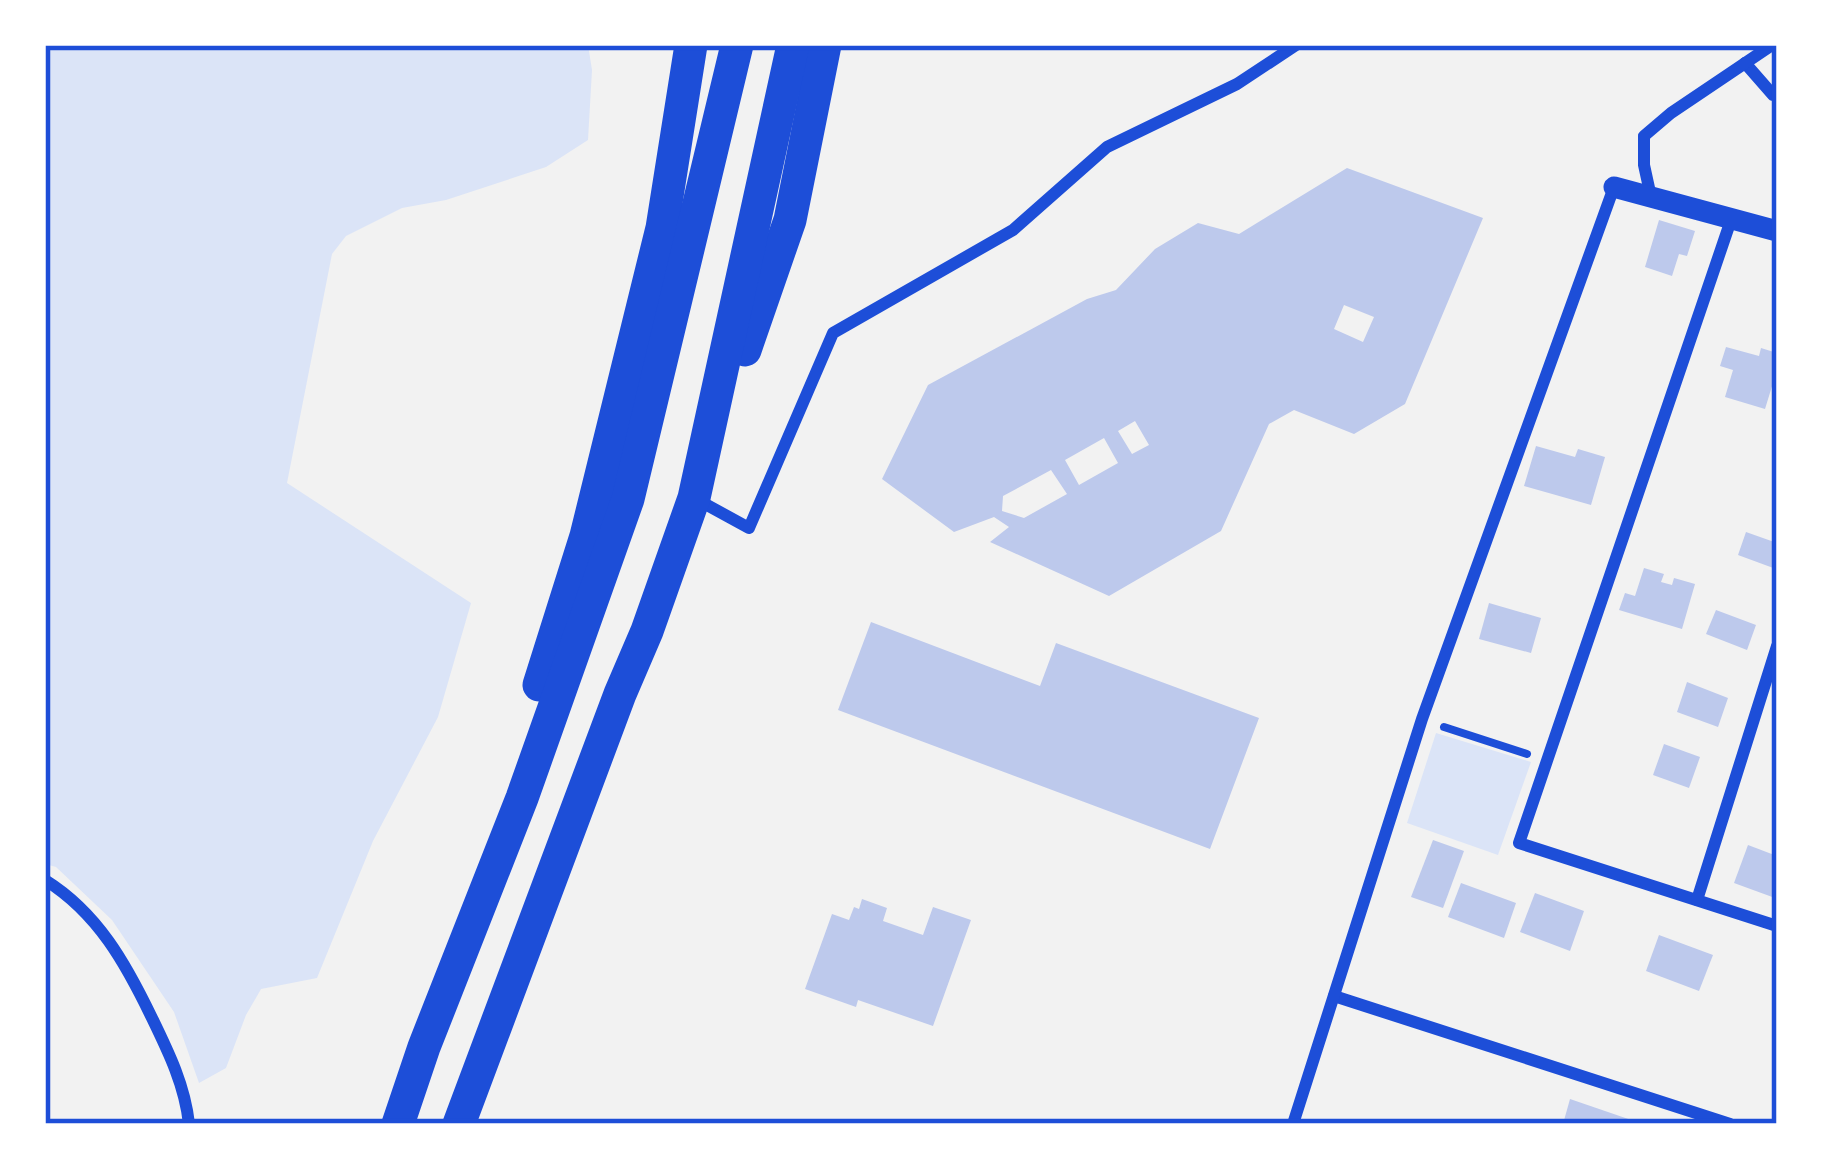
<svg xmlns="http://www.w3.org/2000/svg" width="1822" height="1169" viewBox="0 0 1822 1169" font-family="Lora,serif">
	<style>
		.green { fill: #dbe4f7 }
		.building { fill: #bdc9ec; fill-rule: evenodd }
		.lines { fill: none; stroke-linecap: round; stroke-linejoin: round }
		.path { stroke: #1d4ed8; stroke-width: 8 }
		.minor { stroke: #1d4ed8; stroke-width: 12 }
		.tertiary { stroke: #1d4ed8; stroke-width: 21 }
		.trunk { stroke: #1d4ed8; stroke-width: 33 }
		.neatline { fill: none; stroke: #1d4ed8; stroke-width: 4.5 }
	</style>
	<rect width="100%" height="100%" fill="#f2f2f2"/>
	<g class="green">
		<path d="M45,45H588L592,70L588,140L546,167L446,200L402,208L346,236L332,254L287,483L471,603L438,717L373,841L317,978L261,989L246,1015L226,1068L199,1083L174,1012L112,920L56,867L45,864Z"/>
		<path d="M1436,733L1531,762L1498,855L1407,823Z"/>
	</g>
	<g class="building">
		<path d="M1347,168L1483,218L1405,404L1354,434L1294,410L1269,424L1221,531L1109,596L990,542L1009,527L994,517L954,532L882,479L928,385L1087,299L1116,290L1155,249L1198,223L1239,234ZM1344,305L1374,317L1363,342L1334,329ZM1135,421L1149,445L1132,454L1118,431ZM1104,438L1118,463L1079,485L1065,460ZM1051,470L1067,494L1024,518L1002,511L1003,496Z"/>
		<path d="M1659,220L1695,231L1687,256L1679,254L1672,276L1645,267Z"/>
		<path d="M1726,347L1759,356L1761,348L1777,353V370L1765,409L1725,397L1733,370L1720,366Z"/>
		<path d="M1536,446L1575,457L1578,449L1605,457L1591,505L1524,486Z"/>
		<path d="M1746,532L1777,543L1776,569L1738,555Z"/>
		<path d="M1644,568L1664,574L1661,582L1672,585L1674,578L1695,584L1682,629L1619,610L1625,593L1635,596Z"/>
		<path d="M1489,603L1541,618L1531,653L1479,639Z"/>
		<path d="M1716,610L1756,625L1747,650L1706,634Z"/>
		<path d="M871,622L1040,686L1056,643L1259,718L1210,849L838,710Z"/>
		<path d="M1687,682L1728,698L1718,727L1677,712Z"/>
		<path d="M1664,744L1700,757L1689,788L1653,775Z"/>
		<path d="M1433,840L1464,851L1443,908L1411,897Z"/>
		<path d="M1748,845L1777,856L1775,898L1734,883Z"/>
		<path d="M1461,883L1516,903L1504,938L1448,917Z"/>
		<path d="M1535,893L1584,911L1570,951L1520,932Z"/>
		<path d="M862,899L887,908L883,921L923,935L933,907L971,920L933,1026L858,1000L856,1007L805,989L832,914L849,920L854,907L859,909Z"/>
		<path d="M1659,935L1713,955L1699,991L1646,971Z"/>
		<path d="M1570,1099L1640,1123V1124H1563Z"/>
	</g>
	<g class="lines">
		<path class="path" d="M1444,727L1527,754"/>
		<g class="minor">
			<path d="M1745,63L1773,95L1777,96"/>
			<path d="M1651,197L1644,165V136L1671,113L1772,45"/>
			<path d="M1731,220L1519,843L1777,926"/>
			<path d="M696,499L749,528L833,333L1013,230L1107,147L1237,84L1296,45"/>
			<path d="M45,880C98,913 126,964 152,1018C169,1053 185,1086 189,1124"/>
			<path d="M1697,900L1777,646"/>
			<path d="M1334,996L1730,1124"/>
			<path d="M1293,1124L1422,719L1614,187"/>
		</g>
		<path class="tertiary" d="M1614,187L1777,231"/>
		<g class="trunk">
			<path d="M745,350L790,220L825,45"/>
			<path d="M539,685L586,536L662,228L691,45"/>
			<path d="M398,1124L424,1047L522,798L628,499L737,45"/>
			<path d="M459,1124L620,694L647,631L694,498L793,45"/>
		</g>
	</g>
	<rect width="1822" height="1169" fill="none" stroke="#ffffff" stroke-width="96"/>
	<rect x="48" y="48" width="1726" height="1073" class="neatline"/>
</svg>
